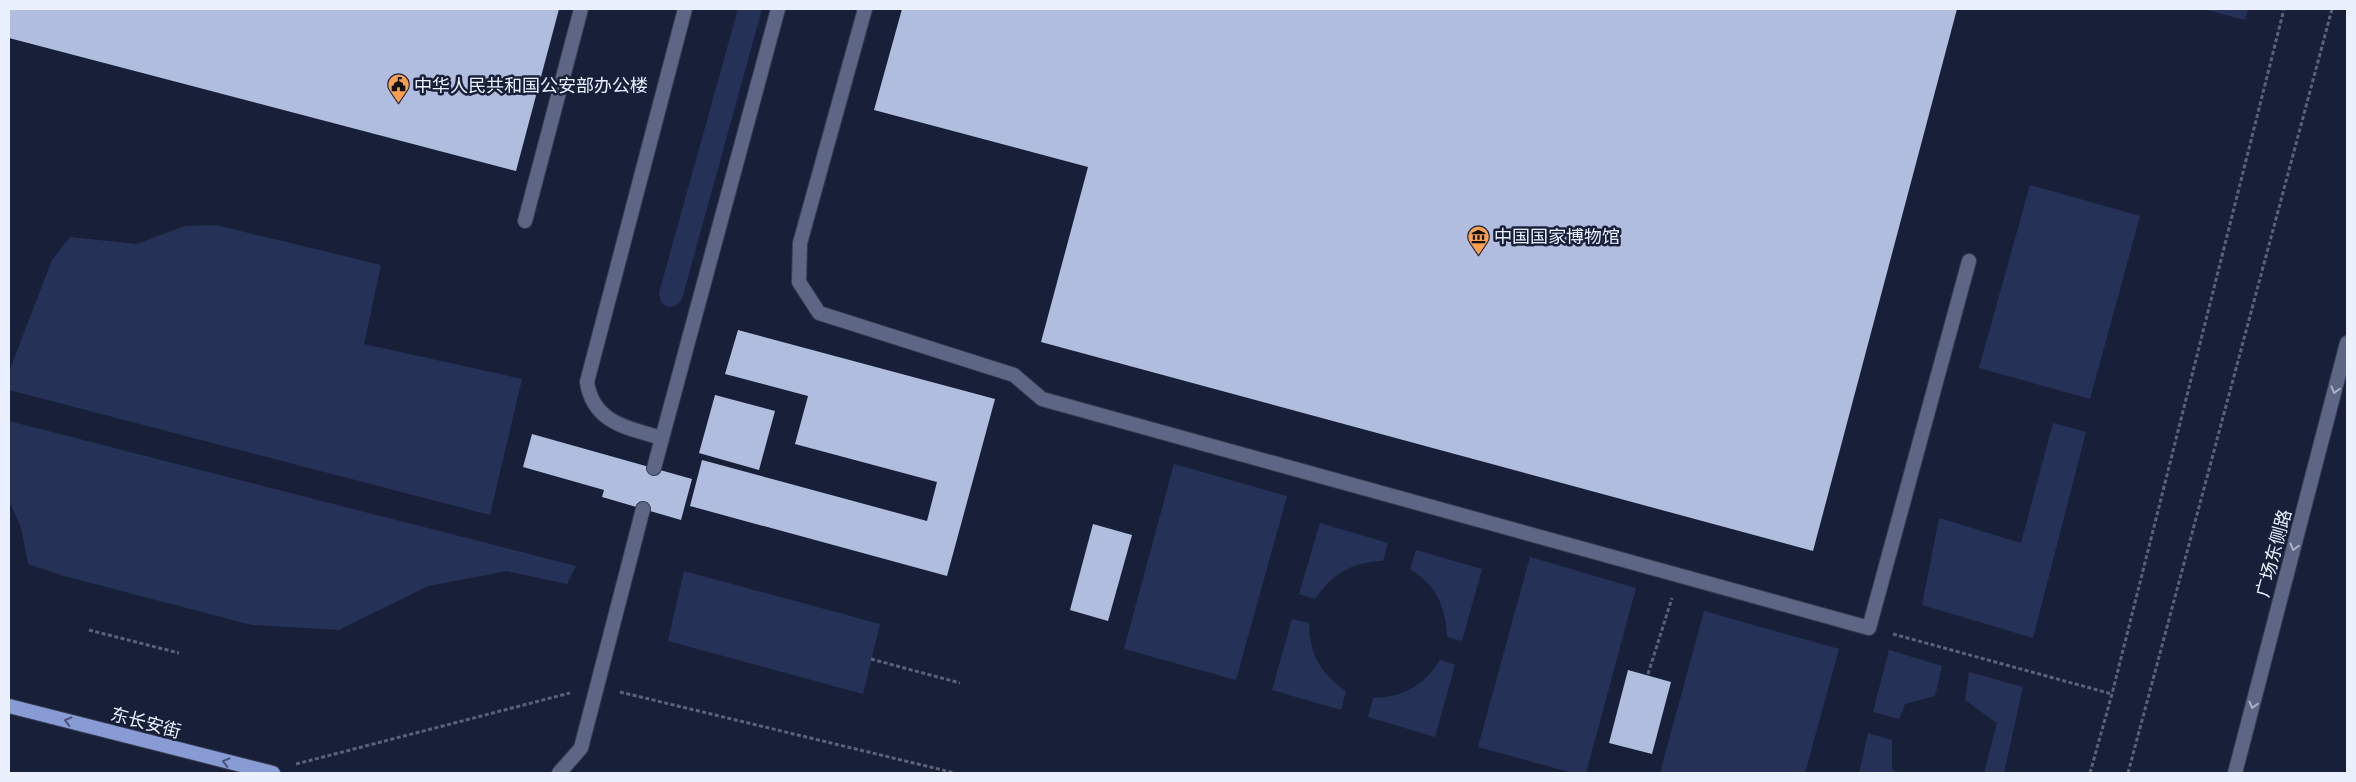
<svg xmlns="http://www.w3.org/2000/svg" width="2356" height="782" viewBox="0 0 2356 782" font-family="'Open Sans','Noto Sans SC',sans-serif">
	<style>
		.green { fill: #263157 }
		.building { fill: #b1bddf }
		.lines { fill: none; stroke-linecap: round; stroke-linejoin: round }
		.service-casing { stroke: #373c51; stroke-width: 16 }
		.secondary-casing { stroke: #373c51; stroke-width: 16 }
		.trunk-casing { stroke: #373c51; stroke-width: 16 }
		.path { stroke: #5b6278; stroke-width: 3; stroke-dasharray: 4 2.5; stroke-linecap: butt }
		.service { stroke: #5d6785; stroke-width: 14 }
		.secondary { stroke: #5d6785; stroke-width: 14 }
		.trunk { stroke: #889bd4; stroke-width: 14 }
		.oneway { stroke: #abb2c8 }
		.oneway2 { stroke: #455177 }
		.labels { text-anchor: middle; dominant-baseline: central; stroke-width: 5; stroke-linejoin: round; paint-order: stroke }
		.poi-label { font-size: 18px; fill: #eaf0fe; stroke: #182039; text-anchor: start }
		.street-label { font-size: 18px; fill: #eaf0fe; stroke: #182039 }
	</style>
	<rect width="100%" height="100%" fill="#182039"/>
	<g class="green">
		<path d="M738,9H762L682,299C673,312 660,308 659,293Z"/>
		<path d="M2203,9H2248L2245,20Z"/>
		<path d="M2030,185L2140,216L2090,399L1979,368Z"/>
		<path d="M216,225L381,265L364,344L522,379L490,515L9,390V372L52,260L70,237L137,244L184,226Z"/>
		<path d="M9,421L576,566L567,584L507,571L428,586L339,630L252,625L64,576L28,564L21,527L9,501Z"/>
		<path d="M2053,423L2086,432L2033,638L1922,605L1939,518L2021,543Z"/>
		<path d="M1174,464L1287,496L1236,680L1124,649Z"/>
		<path d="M1320,523L1388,543L1383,561C1353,562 1333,573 1315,599L1299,594Z"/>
		<path d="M1416,550L1482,569L1462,641L1447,637C1446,606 1436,585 1410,569Z"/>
		<path d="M1530,557L1636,588L1586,773H1573L1478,747Z"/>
		<path d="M684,571L880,624L863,694L668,641Z"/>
		<path d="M1704,611L1839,649L1805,773H1660Z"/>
		<path d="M1292,619L1309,623C1309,654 1321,674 1346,691L1341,710L1272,690Z"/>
		<path d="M1889,650L1942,666L1935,696L1905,704L1899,719L1873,712Z"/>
		<path d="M1440,660L1455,665L1435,737L1368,717L1373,698C1404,697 1423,686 1440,660Z"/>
		<path d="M1969,672L2023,687L2004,773H1984L1997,723L1965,700Z"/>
		<path d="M1868,733L1892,740V768L1896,773H1859Z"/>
	</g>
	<g class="building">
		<path d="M9,9H559L516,171L9,38Z"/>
		<path d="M902,9H1957L1813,551L1041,342L1088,167L874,110Z"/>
		<path d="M738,330L995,399L947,576L690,506L702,460L927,521L937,482L795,444L808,396L725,374Z"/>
		<path d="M715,395L775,411L759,470L699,453Z"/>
		<path d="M532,434L692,479L681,520L602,497L604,490L523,467Z"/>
		<path d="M1093,524L1132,535L1108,621L1070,610Z"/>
		<path d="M1628,670L1671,682L1652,754L1609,743Z"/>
	</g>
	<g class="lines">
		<defs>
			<g id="service">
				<path d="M865,9L800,243L799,282L819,313L1014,375L1042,399L1869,628L1969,261"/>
				<path d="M525,221L581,9"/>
				<path d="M662,438C628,428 593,423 587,382L685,9"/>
				<path d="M654,468L778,9"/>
				<path d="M559,773L581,748L643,509"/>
			</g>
			<path id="secondary" d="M2235,773L2347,343"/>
			<path id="trunk" d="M9,706L273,773"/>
		</defs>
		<use href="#service" class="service-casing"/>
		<use href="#secondary" class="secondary-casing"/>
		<use href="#trunk" class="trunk-casing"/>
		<g class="path">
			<path d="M89,630L179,653"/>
			<path d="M1893,634L2112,694"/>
			<path d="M871,659L960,683"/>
			<path d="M1648,674L1672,598"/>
			<path d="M620,692L955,773"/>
			<path d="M296,764L570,693"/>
			<path d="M2090,773L2112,694L2284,9"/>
			<path d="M2128,773L2332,9"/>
		</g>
		<use href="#service" class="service"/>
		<use href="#secondary" class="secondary"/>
		<use href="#trunk" class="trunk"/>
	</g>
	<defs><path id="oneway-chevron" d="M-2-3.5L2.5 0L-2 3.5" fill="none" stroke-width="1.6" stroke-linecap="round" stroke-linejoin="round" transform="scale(1.25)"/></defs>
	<g class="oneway">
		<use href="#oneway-chevron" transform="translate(2335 390) rotate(105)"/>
		<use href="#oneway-chevron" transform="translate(2294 547) rotate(105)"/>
		<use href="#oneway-chevron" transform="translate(2253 705) rotate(105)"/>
	</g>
	<g class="oneway2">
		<use href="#oneway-chevron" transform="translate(68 721) rotate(-165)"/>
		<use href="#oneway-chevron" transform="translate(226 762) rotate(-165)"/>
	</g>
	<defs>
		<symbol id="civic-pin" viewBox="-11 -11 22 30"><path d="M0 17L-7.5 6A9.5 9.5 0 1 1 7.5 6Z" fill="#fa9f4f" stroke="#182039"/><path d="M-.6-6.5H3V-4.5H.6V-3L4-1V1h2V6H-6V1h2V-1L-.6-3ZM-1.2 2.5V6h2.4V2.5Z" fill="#111"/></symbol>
		<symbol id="museum-pin" viewBox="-11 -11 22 30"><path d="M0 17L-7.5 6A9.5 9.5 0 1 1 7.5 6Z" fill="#fa9f4f" stroke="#182039"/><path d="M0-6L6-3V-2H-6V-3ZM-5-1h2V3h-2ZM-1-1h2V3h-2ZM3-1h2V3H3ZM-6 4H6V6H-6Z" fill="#111"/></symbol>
	</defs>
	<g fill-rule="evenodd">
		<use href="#civic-pin" x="386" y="72" width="25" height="34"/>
		<use href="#museum-pin" x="1466" y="224" width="25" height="34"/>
	</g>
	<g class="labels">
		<g class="poi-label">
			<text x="414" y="85">中华人民共和国公安部办公楼</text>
			<text x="1494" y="236">中国国家博物馆</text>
		</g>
		<g class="street-label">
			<text transform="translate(2273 553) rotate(-75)">广场东侧路</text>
			<text transform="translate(146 722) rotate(15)">东长安街</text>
		</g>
	</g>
	<rect width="2356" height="782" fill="none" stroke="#eaf0fe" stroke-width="20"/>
</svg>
